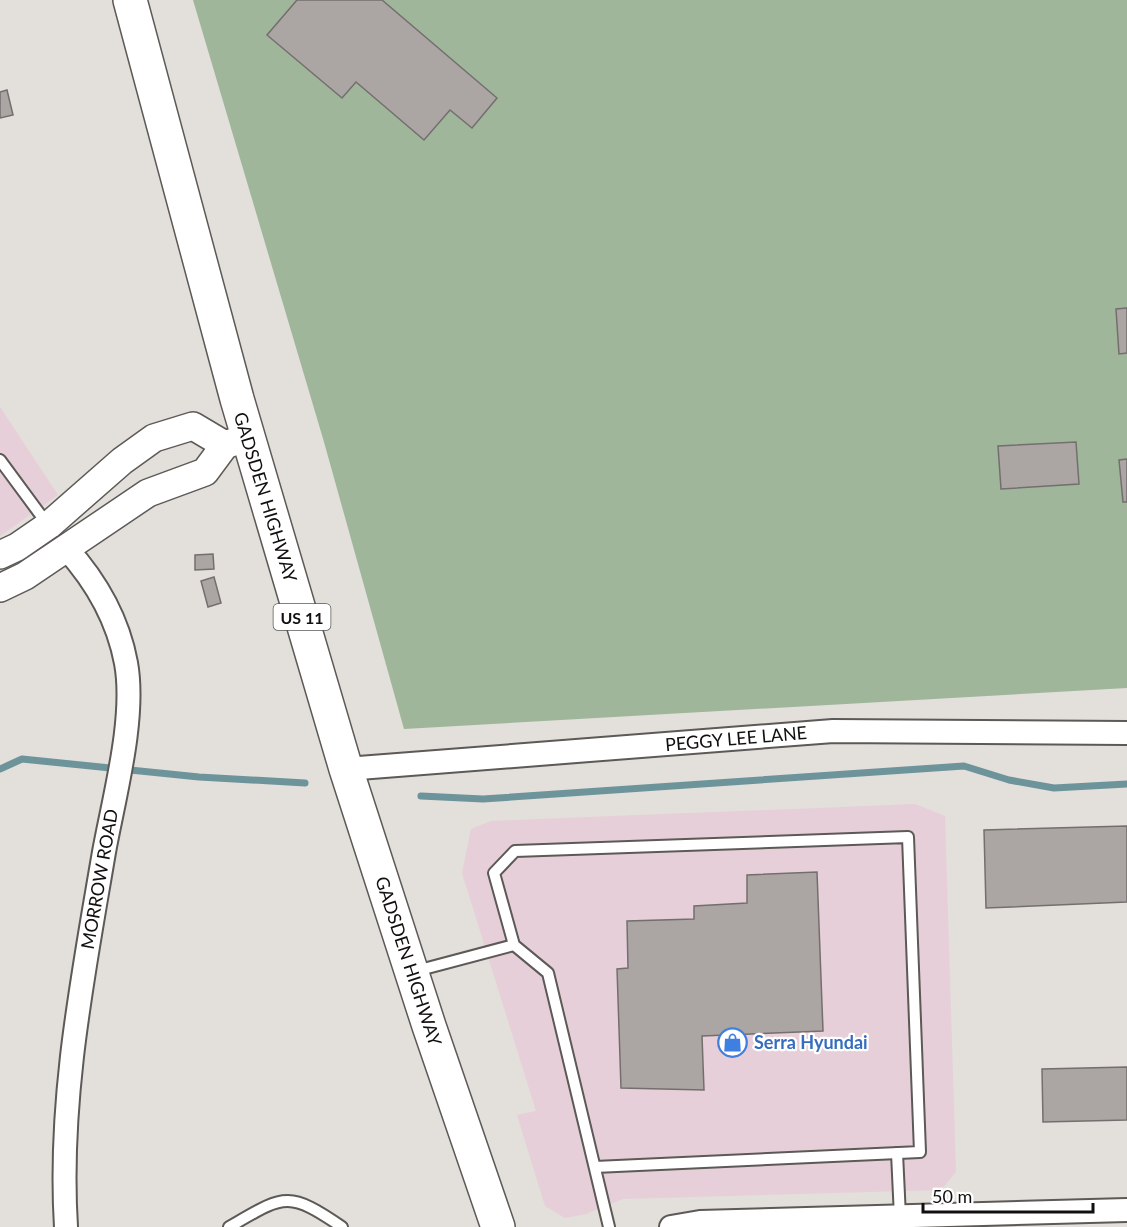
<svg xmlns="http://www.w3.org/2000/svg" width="1127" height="1227" viewBox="0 0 1127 1227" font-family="Lato,sans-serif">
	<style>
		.commercial { fill: #e6cfd9 }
		.green { fill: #9fb69b }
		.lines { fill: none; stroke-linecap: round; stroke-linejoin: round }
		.stream { stroke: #6d949a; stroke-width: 7 }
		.building { fill: #aba6a4; stroke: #746f6e; stroke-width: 1.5 }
		.service-casing { stroke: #5c5956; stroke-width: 14 }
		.minor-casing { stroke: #5c5956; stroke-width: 26 }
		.tertiary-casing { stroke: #5c5956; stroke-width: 30 }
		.primary-casing { stroke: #5c5956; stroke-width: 36 }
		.service { stroke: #fff; stroke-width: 10 }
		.minor { stroke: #fff; stroke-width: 22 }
		.tertiary { stroke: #fff; stroke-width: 27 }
		.primary { stroke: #fff; stroke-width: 33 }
		.labels { text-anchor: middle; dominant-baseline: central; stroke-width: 4.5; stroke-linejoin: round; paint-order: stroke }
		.shield { fill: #fff; stroke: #585856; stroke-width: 1.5 }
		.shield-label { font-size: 16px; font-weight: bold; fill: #11100e }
		.street-label { font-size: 18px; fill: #11100e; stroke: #fff }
		.shop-label { font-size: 18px; font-weight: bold; fill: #366cbe; stroke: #fff; text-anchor: start }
	</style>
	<rect width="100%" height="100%" fill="#e3dfdb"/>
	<g class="commercial">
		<path d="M0,407L58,495L0,536Z"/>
		<path d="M915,804L945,816L956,1172L941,1190L623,1199L586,1214L565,1218L545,1206L517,1115L536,1111L462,873L471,829L491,821Z"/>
	</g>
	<path class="green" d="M193,0H1127V688L404,729L324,442Z"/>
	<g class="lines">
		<g class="stream">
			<path d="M0,769L22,759L199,777L305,783"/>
			<path d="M421,796L483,799L964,766L1009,780L1054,788L1127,784"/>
		</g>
	</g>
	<g class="building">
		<path d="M297,0H382L497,98L472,128L450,110L424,140L356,82L342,98L267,35Z"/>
		<path d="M7,90L13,115L0,118V92Z"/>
		<path d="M1127,308V353L1119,354L1116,309Z"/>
		<path d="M1076,442L1079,484L1001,489L998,446Z"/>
		<path d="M1127,459V502H1123L1119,460Z"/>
		<path d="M213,554L214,569L195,570V555Z"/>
		<path d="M214,577L221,603L208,607L201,581Z"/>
		<path d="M1127,826V902L986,908L984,830Z"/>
		<path d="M817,872L823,1031L702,1036L704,1090L621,1088L617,969L628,968L627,921L694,919V906L747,903V875Z"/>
		<path d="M1127,1067V1120L1043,1122L1042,1069Z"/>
	</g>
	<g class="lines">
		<defs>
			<g id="service">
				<path d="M0,460L48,525"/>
				<path d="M416,971L514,945"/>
				<path d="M897,1153L900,1217"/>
				<path d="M595,1167L920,1152L908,837L515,851L494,873L514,945L548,973L609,1227"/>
				<path d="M229,1227C283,1196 287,1189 342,1227"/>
			</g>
			<g id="minor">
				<path d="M346,769L833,731L1127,733"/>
				<path d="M66,1227C58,1101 83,976 104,852C114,797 136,718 126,663C118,620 95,580 66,548"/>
				<path d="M671,1227L700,1222L1127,1210"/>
			</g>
			<g id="tertiary">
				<path d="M0,555L17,547L49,525L122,461L154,438L193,426L225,445"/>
				<path d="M0,588L25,576L148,493L205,472L225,445L248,437"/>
			</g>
			<path id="primary" d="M130,0L237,399L346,769L429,1026L498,1227"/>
		</defs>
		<use href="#service" class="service-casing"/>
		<use href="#minor" class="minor-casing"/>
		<use href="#tertiary" class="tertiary-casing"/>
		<use href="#primary" class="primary-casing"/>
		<use href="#service" class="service"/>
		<use href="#minor" class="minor"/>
		<use href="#tertiary" class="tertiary"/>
		<use href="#primary" class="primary"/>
	</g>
	<defs>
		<symbol id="shop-ring" viewBox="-11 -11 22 22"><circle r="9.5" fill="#fff" stroke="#3f7fe0" stroke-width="1.5"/><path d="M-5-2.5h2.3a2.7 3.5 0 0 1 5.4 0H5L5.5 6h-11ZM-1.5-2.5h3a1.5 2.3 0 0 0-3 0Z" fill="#3f7fe0"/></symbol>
	</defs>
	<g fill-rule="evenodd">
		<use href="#shop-ring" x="716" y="1026" width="33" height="33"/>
	</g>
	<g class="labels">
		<rect class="shield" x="273.5" y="604" width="57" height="26" rx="4.5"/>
		<g class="shield-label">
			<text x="302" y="617">US 11</text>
		</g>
		<g class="street-label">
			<text transform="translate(266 497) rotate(73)">GADSDEN HIGHWAY</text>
			<text transform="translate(736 738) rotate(-5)">PEGGY LEE LANE</text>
			<text transform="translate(99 879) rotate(-80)">MORROW ROAD</text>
			<text transform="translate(409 961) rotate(72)">GADSDEN HIGHWAY</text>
		</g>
		<g class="shop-label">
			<text x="754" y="1042">Serra Hyundai</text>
		</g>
	</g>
	<path d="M923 1203v9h170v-9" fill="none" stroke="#11100e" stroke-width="3"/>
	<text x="932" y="1203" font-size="18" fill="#11100e" stroke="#ffffff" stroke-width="4.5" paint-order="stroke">50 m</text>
</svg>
